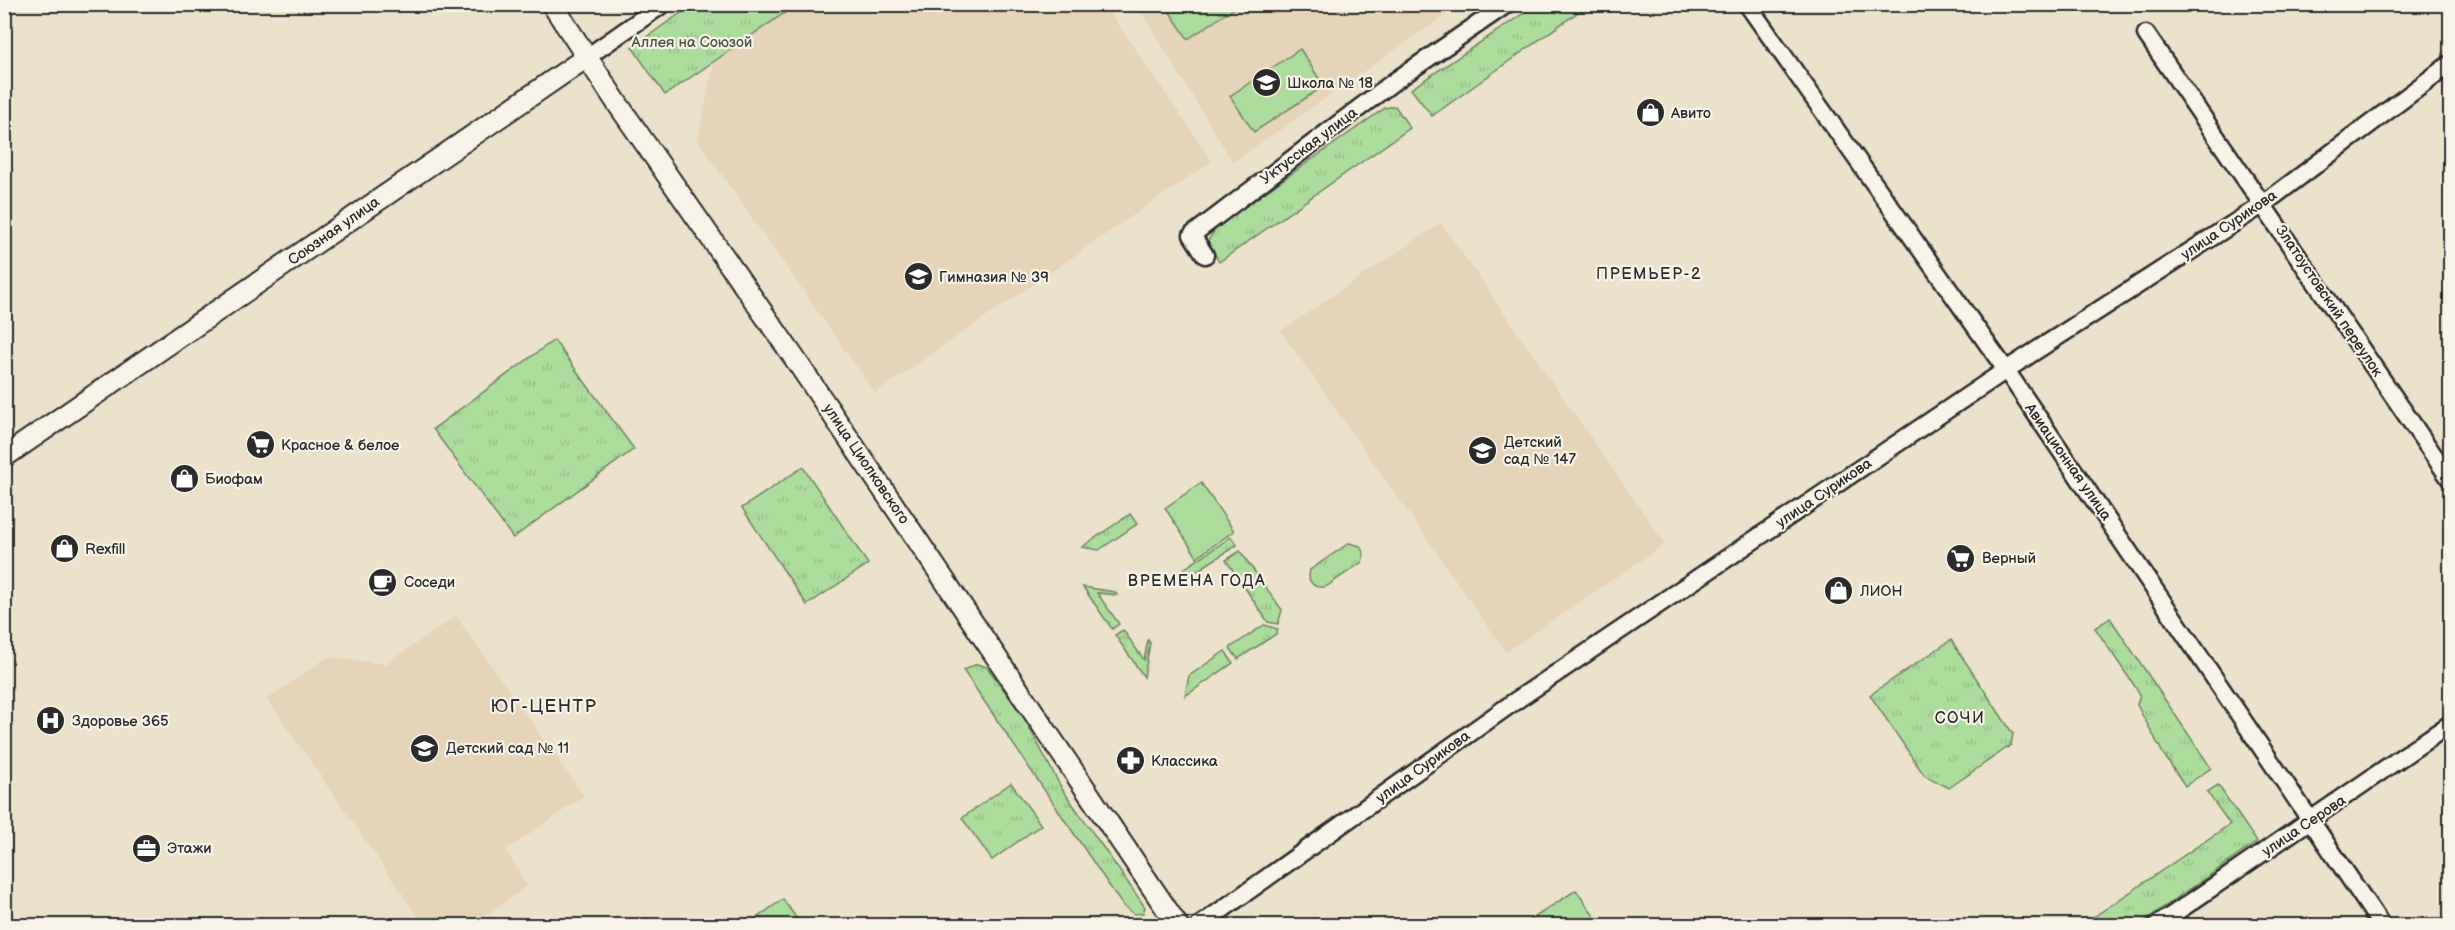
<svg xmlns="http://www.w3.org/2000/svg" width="2455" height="930" viewBox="0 0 2455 930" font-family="'Balsamiq Sans',sans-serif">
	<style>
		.built { fill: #e5d4b7 }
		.grass { fill: url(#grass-tufts); stroke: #6c8463; stroke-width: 1.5 }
		.pitch { fill: #acdc9b; stroke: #6c8463; stroke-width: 1.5 }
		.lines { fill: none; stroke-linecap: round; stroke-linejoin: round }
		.minor-casing { stroke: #2b2b2b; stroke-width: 21 }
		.tertiary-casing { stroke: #2b2b2b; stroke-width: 24 }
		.minor { stroke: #f7f3e8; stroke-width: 16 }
		.tertiary { stroke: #f7f3e8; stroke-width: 20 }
		.labels { text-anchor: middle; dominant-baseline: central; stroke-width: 4.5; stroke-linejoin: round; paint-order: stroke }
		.park-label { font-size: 15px; fill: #4b5747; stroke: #f7f3e8 }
		.poi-label { font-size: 15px; fill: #2b2b2b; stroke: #f7f3e8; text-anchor: start }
		.street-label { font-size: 15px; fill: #2b2b2b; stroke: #f7f3e8 }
		.neighbourhood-label { font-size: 16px; letter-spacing: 1.5px; fill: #2b2b2b; stroke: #f7f3e8 }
		.quarter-label { font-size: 18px; letter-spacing: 1.5px; fill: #2b2b2b; stroke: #f7f3e8 }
	</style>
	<defs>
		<pattern id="grass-tufts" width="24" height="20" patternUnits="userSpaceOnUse" patternTransform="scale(1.5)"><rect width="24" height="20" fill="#acdc9b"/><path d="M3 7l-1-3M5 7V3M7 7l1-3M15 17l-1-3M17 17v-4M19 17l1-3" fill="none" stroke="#94bd86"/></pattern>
	</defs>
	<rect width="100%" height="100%" fill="#ece1cb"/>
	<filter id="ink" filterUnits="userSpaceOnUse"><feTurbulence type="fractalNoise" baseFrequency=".0167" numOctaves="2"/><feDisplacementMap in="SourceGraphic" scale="12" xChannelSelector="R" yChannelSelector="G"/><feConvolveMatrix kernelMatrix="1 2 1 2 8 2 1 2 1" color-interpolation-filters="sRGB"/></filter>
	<g filter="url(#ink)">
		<g class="built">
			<path d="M1104,4L1212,161L875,393L698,141L714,62L796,5Z"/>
			<path d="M1137,5H1460L1233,162Z"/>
			<path d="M1441,223L1665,544L1506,652L1281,331Z"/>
			<path d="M456,616L584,796L506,850L527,886L472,925H424L267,699L328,657L386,664Z"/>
		</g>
		<g class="grass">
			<path d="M694,4H796V5L665,95L632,47Z"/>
			<path d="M1536,5H1588L1432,116L1411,89Z"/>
			<path d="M1395,106L1410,128L1219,262L1208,241L1216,227L1385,108Z"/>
			<path d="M554,340L634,449L513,538L433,429Z"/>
			<path d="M803,467L868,564L807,605L742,508Z"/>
			<path d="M1130,514L1137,524L1099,550L1082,547Z"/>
			<path d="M1231,537L1237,545L1183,580L1178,573Z"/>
			<path d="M1349,543L1360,546L1364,554L1362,562L1327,586C1316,590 1306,583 1310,570Z"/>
			<path d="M1240,551L1282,610L1278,624L1268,622L1226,560Z"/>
			<path d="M1083,587L1115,592L1117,595L1097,593L1119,624L1112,629Z"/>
			<path d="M2110,618L2211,768L2185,786L2164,755L2137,705L2140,694L2095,628Z"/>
			<path d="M1264,625L1278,629L1276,634L1238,659L1230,648Z"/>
			<path d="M1123,630L1144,660L1148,640L1150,643L1144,677L1115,635Z"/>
			<path d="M1951,640L2013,734L2011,745L1949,788L1924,775L1870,695Z"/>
			<path d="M1225,651L1233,663L1185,696L1189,676Z"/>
			<path d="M977,664L987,667L1023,716L1062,789L1145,907L1143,913L1134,914L1123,906L963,670Z"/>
			<path d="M1011,783L1041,825L992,860L962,818Z"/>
			<path d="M2218,785L2257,842L2138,925H2082L2230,824L2207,792Z"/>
		</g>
		<g class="pitch">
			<path d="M1165,5H1239L1188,39Z"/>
			<path d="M1300,49L1324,86L1254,132L1230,96Z"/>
			<path d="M1201,483L1234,531L1197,557L1165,508Z"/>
			<path d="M1576,890L1600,925H1523Z"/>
			<path d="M783,899L801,925H747Z"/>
		</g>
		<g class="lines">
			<defs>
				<g id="minor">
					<path d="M1747,4L2006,370L2382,926"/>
					<path d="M2146,34L2450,479"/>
					<path d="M587,57L663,4"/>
					<path d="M1205,255L1192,235L1392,83L1507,4"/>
					<path d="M1199,926L1511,704L1717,565L2006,370L2262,205L2450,64"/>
					<path d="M2156,926L2450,724"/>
				</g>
				<g id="tertiary">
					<path d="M552,4L617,103L795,359L1178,926"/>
					<path d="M4,457L587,57"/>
				</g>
			</defs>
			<use href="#minor" class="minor-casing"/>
			<use href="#tertiary" class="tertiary-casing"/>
			<use href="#minor" class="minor"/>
			<use href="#tertiary" class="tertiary"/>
		</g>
	</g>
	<defs>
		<symbol id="school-disc" viewBox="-11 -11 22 22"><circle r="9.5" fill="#2b2b2b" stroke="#f7f3e8"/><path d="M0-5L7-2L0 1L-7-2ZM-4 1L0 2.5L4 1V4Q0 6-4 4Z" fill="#fff"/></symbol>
		<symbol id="shop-disc" viewBox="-11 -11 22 22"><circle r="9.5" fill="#2b2b2b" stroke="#f7f3e8"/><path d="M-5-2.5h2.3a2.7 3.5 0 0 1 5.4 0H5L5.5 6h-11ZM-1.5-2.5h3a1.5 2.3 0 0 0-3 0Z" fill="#fff"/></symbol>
		<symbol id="supermarket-disc" viewBox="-11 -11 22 22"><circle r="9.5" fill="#2b2b2b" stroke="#f7f3e8"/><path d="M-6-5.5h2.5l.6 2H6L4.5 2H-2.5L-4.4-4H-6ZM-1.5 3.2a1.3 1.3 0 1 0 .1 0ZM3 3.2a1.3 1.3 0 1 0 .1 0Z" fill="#fff"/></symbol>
		<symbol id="cafe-disc" viewBox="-11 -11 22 22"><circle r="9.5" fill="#2b2b2b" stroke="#f7f3e8"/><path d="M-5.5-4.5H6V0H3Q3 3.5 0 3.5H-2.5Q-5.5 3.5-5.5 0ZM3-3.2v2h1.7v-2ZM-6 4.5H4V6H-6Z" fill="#fff"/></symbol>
		<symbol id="hospital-disc" viewBox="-11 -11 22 22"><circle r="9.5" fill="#2b2b2b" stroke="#f7f3e8"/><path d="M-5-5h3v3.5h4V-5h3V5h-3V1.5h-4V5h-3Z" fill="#fff"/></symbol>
		<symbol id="pharmacy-disc" viewBox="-11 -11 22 22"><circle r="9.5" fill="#2b2b2b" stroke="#f7f3e8"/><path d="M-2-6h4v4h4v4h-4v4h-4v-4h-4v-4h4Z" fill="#fff"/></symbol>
		<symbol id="office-disc" viewBox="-11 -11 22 22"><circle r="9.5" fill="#2b2b2b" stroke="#f7f3e8"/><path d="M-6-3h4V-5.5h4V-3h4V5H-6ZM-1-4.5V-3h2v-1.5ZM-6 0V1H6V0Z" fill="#fff"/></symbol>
	</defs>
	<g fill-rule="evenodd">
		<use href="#school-disc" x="1250" y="66" width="33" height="33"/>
		<use href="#shop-disc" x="1634" y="96" width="33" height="33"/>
		<use href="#school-disc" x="902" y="260" width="33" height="33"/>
		<use href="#supermarket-disc" x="244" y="428" width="33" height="33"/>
		<use href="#school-disc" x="1466" y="434" width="33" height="33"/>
		<use href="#shop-disc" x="168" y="462" width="33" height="33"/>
		<use href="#shop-disc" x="48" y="532" width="33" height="33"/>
		<use href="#supermarket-disc" x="1944" y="542" width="33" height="33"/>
		<use href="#cafe-disc" x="366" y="566" width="33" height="33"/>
		<use href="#shop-disc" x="1822" y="574" width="33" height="33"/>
		<use href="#hospital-disc" x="34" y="704" width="33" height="33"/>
		<use href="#school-disc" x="408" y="732" width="33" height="33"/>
		<use href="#pharmacy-disc" x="1114" y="744" width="33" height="33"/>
		<use href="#office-disc" x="130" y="832" width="33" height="33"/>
	</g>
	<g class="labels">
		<g class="park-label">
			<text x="692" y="42">Аллея на Союзой</text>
		</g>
		<g class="poi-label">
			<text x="1287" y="83">Школа № 18</text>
			<text x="1671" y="113">Авито</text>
			<text x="939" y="277">Гимназия № 39</text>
			<text x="1504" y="442">Детский<tspan x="1504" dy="17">сад № 147</tspan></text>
			<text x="281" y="445">Красное &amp; белое</text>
			<text x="205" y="479">Биофам</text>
			<text x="85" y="549">Rexfill</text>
			<text x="1982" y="558">Верный</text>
			<text x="404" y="582">Соседи</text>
			<text x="1860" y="591">ЛИОН</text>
			<text x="72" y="721">Здоровье 365</text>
			<text x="446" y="748">Детский сад № 11</text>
			<text x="1151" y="761">Классика</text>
			<text x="167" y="848">Этажи</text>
		</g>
		<g class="street-label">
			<text transform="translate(1309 146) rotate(-37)">Уктусская улица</text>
			<text transform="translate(2229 225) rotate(-34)">улица Сурикова</text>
			<text transform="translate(334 231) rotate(-35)">Союзная улица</text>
			<text transform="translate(2329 301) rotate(56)">Златоустовский переулок</text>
			<text transform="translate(2068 462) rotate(55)">Авиационная улица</text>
			<text transform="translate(866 464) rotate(56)">улица Циолковского</text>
			<text transform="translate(1824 493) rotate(-34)">улица Сурикова</text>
			<text transform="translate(1423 767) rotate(-36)">улица Сурикова</text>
			<text transform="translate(2304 826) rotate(-34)">улица Серова</text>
		</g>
		<g class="neighbourhood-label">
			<text x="1649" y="274">ПРЕМЬЕР-2</text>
			<text x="1197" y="581">ВРЕМЕНА ГОДА</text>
			<text x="1960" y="718">СОЧИ</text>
		</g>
		<g class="quarter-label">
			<text x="544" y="706">ЮГ-ЦЕНТР</text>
		</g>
	</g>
	<rect width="2455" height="930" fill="none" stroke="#f7f3e8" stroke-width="24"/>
	<rect x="12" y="12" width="2431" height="906" fill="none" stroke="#2b2b2b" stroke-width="2" filter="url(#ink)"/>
</svg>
